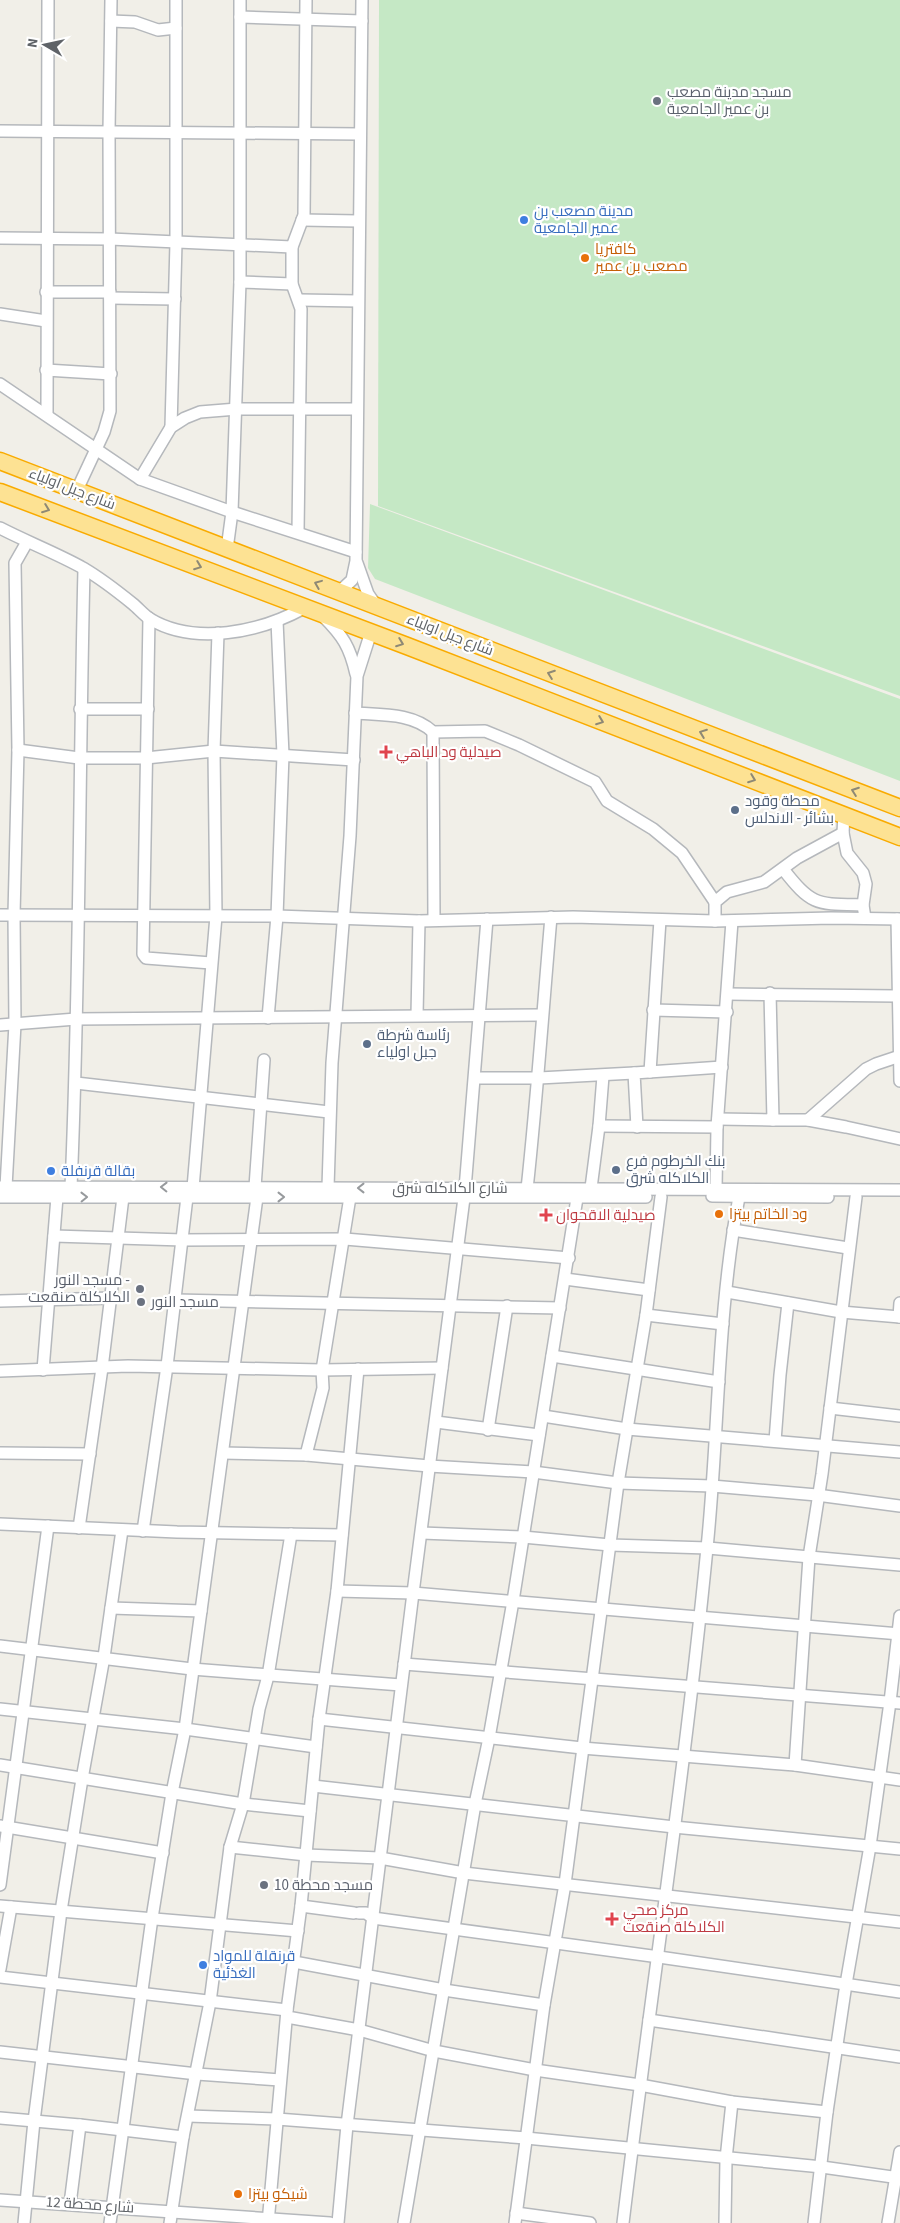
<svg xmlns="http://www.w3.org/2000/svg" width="900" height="2223" viewBox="0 0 900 2223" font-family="'Source Sans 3',Cairo,sans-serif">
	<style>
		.green { fill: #c5e8c5 }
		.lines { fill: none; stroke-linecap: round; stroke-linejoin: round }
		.minor-casing { stroke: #b5b8bc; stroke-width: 14 }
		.highway-casing { stroke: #f9ab00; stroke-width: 19 }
		.minor { stroke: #fff; stroke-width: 11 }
		.highway { stroke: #fde293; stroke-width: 16 }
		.oneway { stroke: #8e8975 }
		.oneway2 { stroke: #979a9d }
		.worship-dot { fill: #6b7280; stroke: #fff; stroke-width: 2 }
		.shop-dot { fill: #3f7fe0; stroke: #fff; stroke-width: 2 }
		.food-dot { fill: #e8710a; stroke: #fff; stroke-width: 2 }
		.health-dot { fill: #e0444e; stroke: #fff; stroke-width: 2 }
		.service-dot { fill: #5c6f8a; stroke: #fff; stroke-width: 2 }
		.labels { text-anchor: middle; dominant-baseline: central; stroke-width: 4.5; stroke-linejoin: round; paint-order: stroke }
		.worship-label { font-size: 15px; fill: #5b616d; stroke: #fff; text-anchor: start }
		.shop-label { font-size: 15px; fill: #366cbe; stroke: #fff; text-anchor: start }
		.food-label { font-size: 15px; fill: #c56008; stroke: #fff; text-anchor: start }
		.street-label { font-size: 15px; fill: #5f6368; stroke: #fff }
		.health-label { font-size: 15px; fill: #be3a42; stroke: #fff; text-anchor: start }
		.service-label { font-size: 15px; fill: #4e5e75; stroke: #fff; text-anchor: start }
	</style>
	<rect width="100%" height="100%" fill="#f1efe8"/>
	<g class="green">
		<path d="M379,0H900V696L378,506Z"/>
		<path d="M370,504L900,699V781L375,579L368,568Z"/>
	</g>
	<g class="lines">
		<defs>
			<g id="minor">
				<path d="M240,17L362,21"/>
				<path d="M111,21L135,22L158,30L176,28"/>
				<path d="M0,131L360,134"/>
				<path d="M302,220L358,221"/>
				<path d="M0,238L110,239L292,247"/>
				<path d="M240,282L292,284"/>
				<path d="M46,292H110"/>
				<path d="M110,298L175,299"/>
				<path d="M300,300L358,301"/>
				<path d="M0,314L46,321"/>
				<path d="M46,370L111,374"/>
				<path d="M0,384L140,479L232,512L356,552"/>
				<path d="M47,414L48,0"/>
				<path d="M171,427L176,243V0"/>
				<path d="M140,479L171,427L185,418L200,412L237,409H357"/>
				<path d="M77,490L104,432L110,411L109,131L111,0"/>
				<path d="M0,528C27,542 56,553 83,568C100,578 117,591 133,604C138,608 144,615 150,619C195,646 260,632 304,608"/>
				<path d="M298,532L301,309L292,284V247L304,215L306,0"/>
				<path d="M227,549L232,512L240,282V0"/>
				<path d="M357,563L368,594L377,607"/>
				<path d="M339,592L352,580L356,561L362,0"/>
				<path d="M323,616C343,636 350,647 356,674"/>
				<path d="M149,618L143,954L146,958L211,963"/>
				<path d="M80,709H148"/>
				<path d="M355,713C382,715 413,713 433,732L485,731L519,745L595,782L607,801L653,829L682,853L715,902"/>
				<path d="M433,732L434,920"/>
				<path d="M18,750L79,758H146L214,751L354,760"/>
				<path d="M844,814L843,833L847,853L863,873L866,884L863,905L865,918"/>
				<path d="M783,869C812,906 816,904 863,905"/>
				<path d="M0,915L277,916L419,921L573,917L715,921L831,918L900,919"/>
				<path d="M897,919L900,1081"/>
				<path d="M715,921V902L727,892L764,882L797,858L843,833"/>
				<path d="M728,994L897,996"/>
				<path d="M653,1010L727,1012"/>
				<path d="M417,1015L419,921"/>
				<path d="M268,1018L277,916L283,755L277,621"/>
				<path d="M0,1025L76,1019L542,1015"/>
				<path d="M650,1072L660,920"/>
				<path d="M475,1078H539L634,1073"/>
				<path d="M76,1083L329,1112"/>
				<path d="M718,1119L773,1120L770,993"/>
				<path d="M773,1120H808L846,1127L900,1139"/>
				<path d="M808,1120L866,1069L876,1064L900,1056"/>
				<path d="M599,1126L717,1127"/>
				<path d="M637,1127L634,1073L722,1067"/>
				<path d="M0,1187L900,1190"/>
				<path d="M6,1187L15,1024L14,915L18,750L15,563L27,542"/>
				<path d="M71,1187C80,981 79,775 84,569"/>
				<path d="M255,1187L264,1060"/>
				<path d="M328,1187L332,1063L350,836L357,676L371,632"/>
				<path d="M193,1188L216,916L214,751L218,633"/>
				<path d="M591,1188L599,1126L603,1076"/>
				<path d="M465,1189L487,919"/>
				<path d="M527,1189C537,1098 543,1008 551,917"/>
				<path d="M716,1189L717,1127L732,921"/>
				<path d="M712,1196L828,1197"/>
				<path d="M0,1197H646"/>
				<path d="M733,1230L848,1248"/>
				<path d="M54,1236L183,1240L345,1239L569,1258"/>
				<path d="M565,1279L649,1290"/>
				<path d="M727,1292L841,1312L900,1317"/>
				<path d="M176,1300L560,1308"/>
				<path d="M0,1301L112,1298"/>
				<path d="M646,1315L723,1324"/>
				<path d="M899,1317L900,1303"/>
				<path d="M552,1356L719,1382"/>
				<path d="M43,1370L57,1197"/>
				<path d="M0,1371L128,1366L322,1370L442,1368"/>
				<path d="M830,1408L900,1416"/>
				<path d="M543,1416L627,1429L900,1452"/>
				<path d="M436,1422L539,1435"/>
				<path d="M488,1430L507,1306"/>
				<path d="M775,1441L780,1375L788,1303"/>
				<path d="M0,1453L90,1454"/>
				<path d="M223,1453L306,1455L429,1466L533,1472L618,1483L712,1486L817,1495L900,1506"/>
				<path d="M306,1455L323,1388L322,1370L350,1197"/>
				<path d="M0,1524L177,1532L342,1535"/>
				<path d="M79,1528L102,1368L123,1197"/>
				<path d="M143,1531L167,1366L187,1197"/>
				<path d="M422,1533L523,1537L610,1545L708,1548L900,1565"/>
				<path d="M337,1591L413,1593L900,1634"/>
				<path d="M111,1608L201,1611"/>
				<path d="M0,1646L192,1669L401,1685"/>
				<path d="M404,1664L900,1703"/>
				<path d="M0,1709L185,1729L316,1747"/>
				<path d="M319,1719L582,1748L795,1765L900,1780"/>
				<path d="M0,1765L243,1804L310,1811"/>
				<path d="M795,1765L809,1557L822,1474L856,1197"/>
				<path d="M313,1786L674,1827L900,1849"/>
				<path d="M0,1826L163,1853"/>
				<path d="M230,1847L306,1855L380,1858L464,1873L900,1922"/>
				<path d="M0,1885L48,1526"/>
				<path d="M0,1906L298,1931"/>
				<path d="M301,1906L354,1913"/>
				<path d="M359,1913H366L373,1918L659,1957L900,1992"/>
				<path d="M294,1962L444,1990L544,2005"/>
				<path d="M0,1969L11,1907"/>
				<path d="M0,1977L287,2010"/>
				<path d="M287,2017L359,2030L434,2051L535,2070L640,2085L732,2102L827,2112"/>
				<path d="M649,2020L900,2057"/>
				<path d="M0,2052L197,2074L280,2080"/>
				<path d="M188,2116L277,2119L526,2138L822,2167L900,2178"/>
				<path d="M0,2118L80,2125L183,2137"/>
				<path d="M0,2200L330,2223"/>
				<path d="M70,2204L80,2125"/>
				<path d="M516,2213L590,2223"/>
				<path d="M24,2223L34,2121L61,1911L82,1779L104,1657L122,1530"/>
				<path d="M110,2223L152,1918L172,1793L185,1729L257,1197"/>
				<path d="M170,2223L183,2137L210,2002L230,1847L243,1804L259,1709L268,1676L291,1534"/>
				<path d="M268,2223L287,2010L301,1906L319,1719L337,1591L358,1369"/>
				<path d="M338,2223L347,2125L413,1593L464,1198"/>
				<path d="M404,2223L475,1804L489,1738L513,1601L577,1198"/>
				<path d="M515,2223L544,2005L565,1884L618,1483L646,1315L661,1197"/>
				<path d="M623,2223C650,1998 685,1774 707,1548C719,1431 717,1313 739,1197"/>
				<path d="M725,2223L726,2159L732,2102"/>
				<path d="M814,2223L827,2112L846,1984L870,1846L890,1702L900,1616"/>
				<path d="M888,2223L900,2152"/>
			</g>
			<g id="highway">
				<path d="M0,461L900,808"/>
				<path d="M0,492L407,646L900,837"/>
			</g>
		</defs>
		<use href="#minor" class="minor-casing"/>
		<use href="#highway" class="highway-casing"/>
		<use href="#minor" class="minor"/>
		<use href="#highway" class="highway"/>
	</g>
	<defs><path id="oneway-chevron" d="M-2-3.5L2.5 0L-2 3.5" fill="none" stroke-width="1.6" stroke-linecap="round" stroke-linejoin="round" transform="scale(1.25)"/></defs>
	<g class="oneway">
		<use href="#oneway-chevron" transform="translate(46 509) rotate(21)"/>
		<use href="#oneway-chevron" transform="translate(198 566) rotate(21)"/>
		<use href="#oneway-chevron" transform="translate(318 584) rotate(-158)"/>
		<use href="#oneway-chevron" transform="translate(400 643) rotate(21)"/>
		<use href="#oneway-chevron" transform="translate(551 674) rotate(-160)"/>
		<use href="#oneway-chevron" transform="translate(600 721) rotate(21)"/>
		<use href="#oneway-chevron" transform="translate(703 733) rotate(-159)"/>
		<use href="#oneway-chevron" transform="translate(752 779) rotate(21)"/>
		<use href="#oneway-chevron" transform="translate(855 791) rotate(-160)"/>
	</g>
	<g class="oneway2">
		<use href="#oneway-chevron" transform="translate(164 1187) rotate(-179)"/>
		<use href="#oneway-chevron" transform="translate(361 1188) rotate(-180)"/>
		<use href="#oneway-chevron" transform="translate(84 1197) rotate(-1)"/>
		<use href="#oneway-chevron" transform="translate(281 1197)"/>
	</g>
	<g class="worship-dot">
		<circle cx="657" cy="101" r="5"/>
		<circle cx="140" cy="1289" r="5"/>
		<circle cx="141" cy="1302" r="5"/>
		<circle cx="264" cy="1885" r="5"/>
	</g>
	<g class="shop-dot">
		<circle cx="524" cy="220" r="5"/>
		<circle cx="51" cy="1171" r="5"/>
		<circle cx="203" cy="1965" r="5"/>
	</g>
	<g class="food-dot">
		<circle cx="585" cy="258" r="5"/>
		<circle cx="719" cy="1214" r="5"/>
		<circle cx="238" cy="2194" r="5"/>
	</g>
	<g class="health-dot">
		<path d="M383.5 744.5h5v5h5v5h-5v5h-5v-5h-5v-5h5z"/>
		<path d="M543.5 1207.5h5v5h5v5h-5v5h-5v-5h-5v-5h5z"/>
		<path d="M609.5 1911.5h5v5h5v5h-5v5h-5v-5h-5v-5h5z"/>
	</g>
	<g class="service-dot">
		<circle cx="735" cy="810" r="5"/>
		<circle cx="367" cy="1044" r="5"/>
		<circle cx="616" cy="1170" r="5"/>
	</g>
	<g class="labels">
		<g class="worship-label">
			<text x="667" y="92">مسجد مدينة مصعب<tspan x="667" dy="17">بن عمير الجامعية</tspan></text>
			<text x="130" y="1280" text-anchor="end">مسجد النور -<tspan x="130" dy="17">الكلاكلة صنقعت</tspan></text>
			<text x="151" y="1302">مسجد النور</text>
			<text x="274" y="1885">مسجد محطة 10</text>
		</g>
		<g class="shop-label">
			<text x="534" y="211">مدينة مصعب بن<tspan x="534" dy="17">عمير الجامعية</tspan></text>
			<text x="61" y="1171">بقالة قرنفلة</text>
			<text x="213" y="1956">قرنقلة للمواد<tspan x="213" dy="17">الغذئية</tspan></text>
		</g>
		<g class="food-label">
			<text x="595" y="249">كافتريا<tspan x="595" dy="17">مصعب بن عمير</tspan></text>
			<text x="729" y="1214">ود الخاتم بيتزا</text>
			<text x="248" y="2194">شيكو بيتزا</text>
		</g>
		<g class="street-label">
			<text transform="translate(72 489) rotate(21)">شارع جبل اولياء</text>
			<text transform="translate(450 635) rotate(21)">شارع جبل اولياء</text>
			<text x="450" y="1188">شارع الكلاكله شرق</text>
			<text transform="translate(90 2205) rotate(4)">شارع محطة 12</text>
		</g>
		<g class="health-label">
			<text x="396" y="752">صيدلية ود الباهي</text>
			<text x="556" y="1215">صيدلية الاقحوان</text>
			<text x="623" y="1910">مركز صحي<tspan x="623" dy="17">الكلاكلة صنقعت</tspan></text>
		</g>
		<g class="service-label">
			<text x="745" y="801">محطة وقود<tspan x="745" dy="17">بشائر - الاندلس</tspan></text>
			<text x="377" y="1035">رئاسة شرطة<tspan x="377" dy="17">جبل اولياء</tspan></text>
			<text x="626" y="1161">بنك الخرطوم فرع<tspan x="626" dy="17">الكلاكله شرق</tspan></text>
		</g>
	</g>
	<g transform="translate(45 45) rotate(279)" stroke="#ffffff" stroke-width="4" paint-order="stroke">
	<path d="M0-4L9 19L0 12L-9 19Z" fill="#5f6368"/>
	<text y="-8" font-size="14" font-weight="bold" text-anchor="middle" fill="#5f6368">N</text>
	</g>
</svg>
